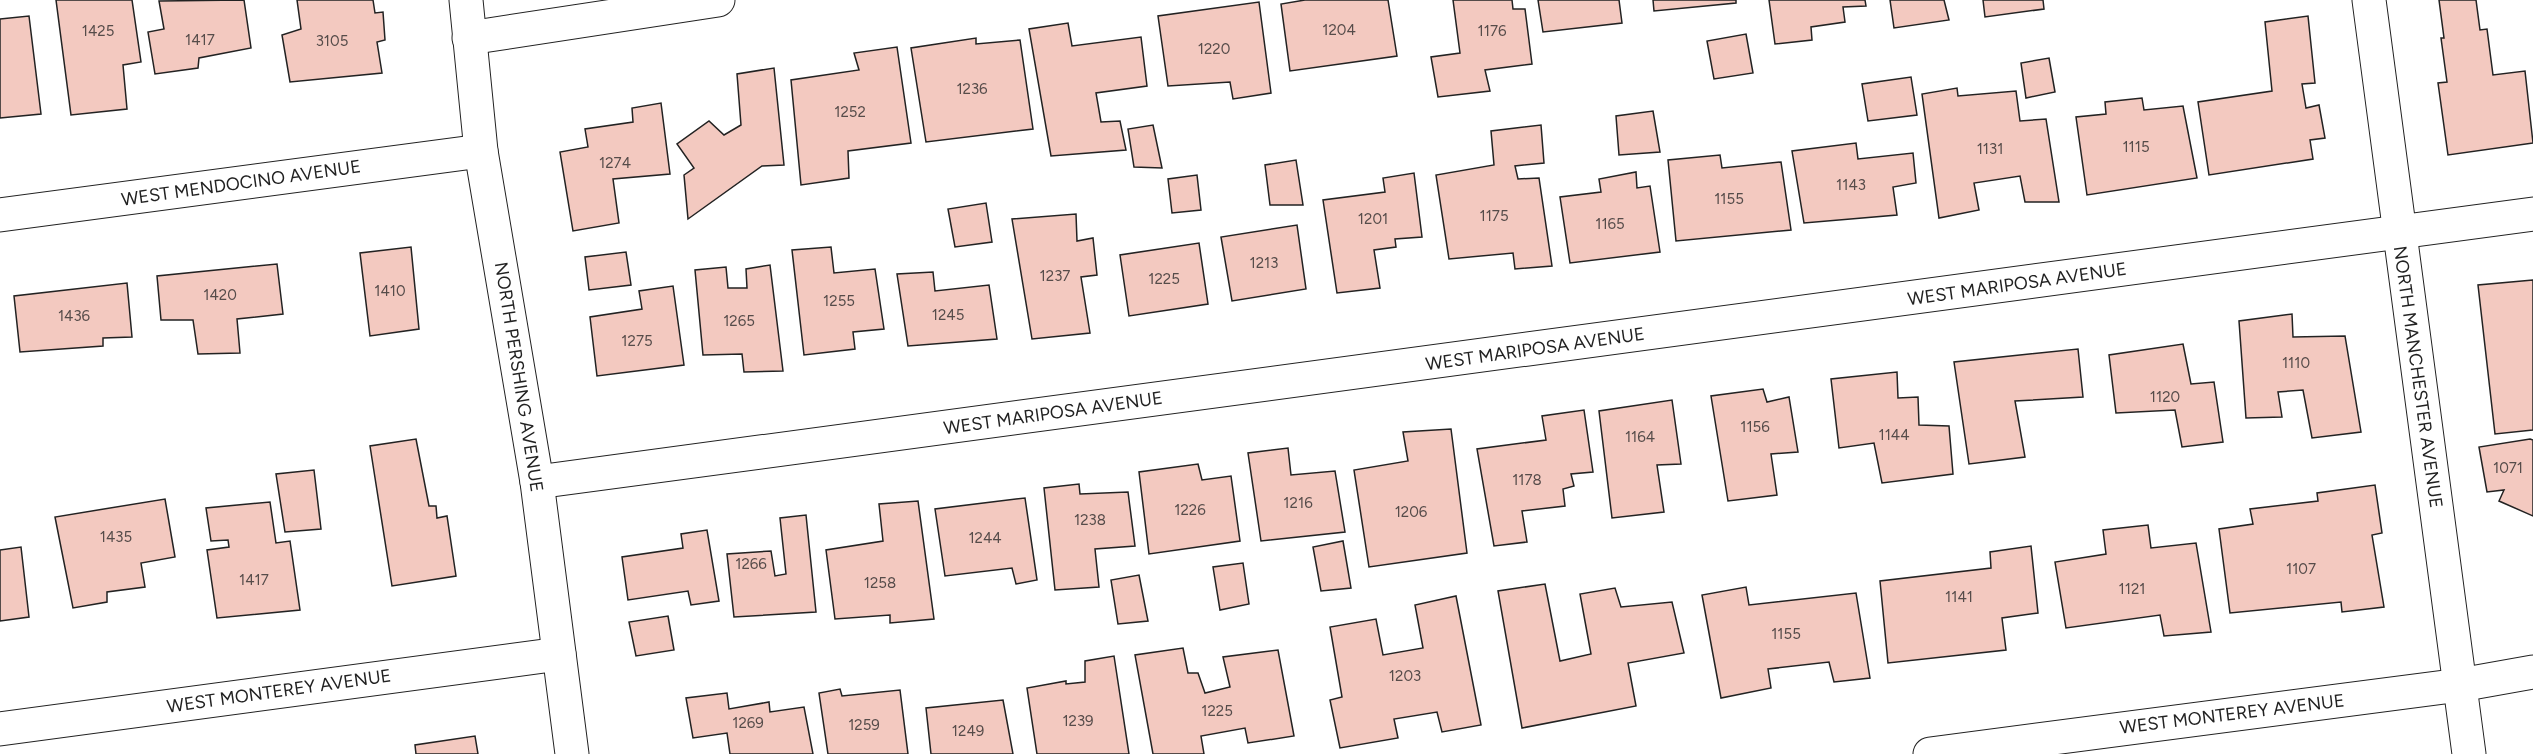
<svg xmlns="http://www.w3.org/2000/svg" width="2533" height="754" viewBox="0 0 2533 754" font-family="Figtree,sans-serif">
	<style>
		.building { fill: #f3c9c0; stroke: #222; stroke-width: 1.5 }
		.lines { fill: none; stroke-linecap: round; stroke-linejoin: round }
		.street-casing { stroke: #222; stroke-width: 35 }
		.secondary-casing { stroke: #222; stroke-width: 35 }
		.street { stroke: #fff; stroke-width: 33 }
		.secondary { stroke: #fff; stroke-width: 33 }
		.labels { text-anchor: middle; dominant-baseline: central; stroke-width: 4.5; stroke-linejoin: round; paint-order: stroke }
		.number-label { font-size: 15px; fill: #564c4a }
		.street-label { font-size: 18px; fill: #222; stroke: #fff }
	</style>
	<rect width="100%" height="100%" fill="#fff"/>
	<g class="building">
		<path d="M56,0H132L141,62L123,65L127,109L71,115Z"/>
		<path d="M244,0L251,48L199,58L198,68L155,74L148,32L164,29L159,1Z"/>
		<path d="M297,0H373L375,13L383,12L385,40L377,42L382,73L290,82L282,35L301,29Z"/>
		<path d="M1305,0H1388L1397,56L1290,71L1281,4Z"/>
		<path d="M1453,0H1512L1513,9H1525L1532,64L1485,70L1490,91L1438,97L1431,57L1460,53Z"/>
		<path d="M1538,0H1619L1622,23L1543,32Z"/>
		<path d="M1653,0H1736V3L1654,11Z"/>
		<path d="M1769,0H1865L1866,6L1843,7L1845,22L1811,27L1812,40L1775,44Z"/>
		<path d="M1890,0H1944L1949,20L1894,28Z"/>
		<path d="M1983,0H2043L2044,9L1985,17Z"/>
		<path d="M2439,0H2476L2480,30L2487,29L2493,75L2525,71L2533,143L2448,155L2438,83L2447,82L2441,38H2444Z"/>
		<path d="M1259,2L1271,93L1233,99L1230,82L1168,86L1158,16Z"/>
		<path d="M29,16L41,114L0,118V19Z"/>
		<path d="M2308,16L2315,83L2302,84L2306,108L2319,105L2325,138L2310,140L2313,159L2209,175L2198,102L2272,91L2265,22Z"/>
		<path d="M1068,23L1072,46L1141,37L1147,86L1096,93L1101,122L1120,121L1126,150L1051,156L1029,29Z"/>
		<path d="M1746,34L1753,73L1714,79L1707,41Z"/>
		<path d="M976,38V44L1020,40L1033,129L926,142L911,48Z"/>
		<path d="M897,47L911,143L848,151L849,178L801,185L791,80L859,70L854,53Z"/>
		<path d="M2049,58L2055,92L2026,98L2021,63Z"/>
		<path d="M774,68L784,165L762,166L688,219L684,175L694,168L677,144L709,121L724,135L741,125L737,74Z"/>
		<path d="M1911,77L1917,115L1868,121L1862,84Z"/>
		<path d="M1957,88L1958,96L2016,91L2020,121L2046,119L2059,202H2025L2020,176L1974,183L1979,210L1939,218L1922,94Z"/>
		<path d="M2142,98L2144,110L2183,106L2197,178L2087,195L2076,117L2106,114L2105,102Z"/>
		<path d="M661,103L670,174L613,179L619,223L573,231L560,152L588,147L585,129L633,122L632,108Z"/>
		<path d="M1653,111L1660,152L1619,155L1616,116Z"/>
		<path d="M1153,125L1162,168L1134,167L1128,129Z"/>
		<path d="M1541,125L1544,163L1515,166L1518,179L1539,178L1552,266L1515,269L1513,253L1449,259L1436,175L1494,165L1491,131Z"/>
		<path d="M1856,143L1858,159L1913,153L1916,183L1893,187L1897,215L1804,223L1792,151Z"/>
		<path d="M1720,155L1722,168L1781,162L1791,230L1676,241L1668,160Z"/>
		<path d="M1296,160L1303,205H1270L1265,165Z"/>
		<path d="M1636,172L1637,188L1650,186L1660,252L1570,263L1560,197L1601,192L1599,179Z"/>
		<path d="M1414,173L1422,237L1395,239L1396,247L1374,250L1380,288L1337,293L1323,200L1385,192L1383,178Z"/>
		<path d="M1197,175L1201,210L1172,213L1168,179Z"/>
		<path d="M986,203L992,242L955,247L948,209Z"/>
		<path d="M1076,214L1077,241L1093,238L1097,275L1081,277L1090,333L1032,339L1012,219Z"/>
		<path d="M1297,225L1306,289L1232,301L1221,237Z"/>
		<path d="M1199,243L1208,304L1129,316L1120,255Z"/>
		<path d="M411,247L419,329L370,336L360,253Z"/>
		<path d="M831,247L834,273L875,269L884,329L853,332L855,349L804,355L792,250Z"/>
		<path d="M626,252L631,285L589,290L585,257Z"/>
		<path d="M277,264L283,314L237,319L240,353L198,354L193,320H161L157,276Z"/>
		<path d="M770,265L783,371L744,372L742,354L703,355L695,270L726,267L728,288H747L746,269Z"/>
		<path d="M933,272L935,291L989,285L997,339L908,346L897,274Z"/>
		<path d="M2533,280V430L2495,434L2478,285Z"/>
		<path d="M127,283L132,337L103,338V346L20,352L14,296Z"/>
		<path d="M673,286L684,365L597,376L590,317L642,309L639,291Z"/>
		<path d="M2292,314L2293,337L2345,336L2361,432L2312,438L2303,390L2278,392L2282,417L2246,418L2239,321Z"/>
		<path d="M2183,344L2191,384L2214,382L2223,442L2182,447L2175,410L2116,413L2109,355Z"/>
		<path d="M2078,349L2083,397L2015,401L2025,457L1969,464L1954,362Z"/>
		<path d="M1897,372L1898,398L1918,397L1919,425L1949,426L1953,474L1882,483L1874,443L1839,448L1831,379Z"/>
		<path d="M1763,389L1767,402L1789,397L1798,452L1771,454L1777,495L1728,501L1711,396Z"/>
		<path d="M1672,400L1681,464L1657,465L1664,512L1612,518L1599,411Z"/>
		<path d="M1584,410L1593,472L1571,474L1574,486L1563,489L1565,506L1522,511L1527,542L1494,546L1477,449L1546,440L1542,416Z"/>
		<path d="M1451,429L1467,553L1369,567L1354,470L1408,461L1403,432Z"/>
		<path d="M416,439L429,506H436L437,518L447,516L456,576L392,586L370,446Z"/>
		<path d="M2530,439L2533,440V516L2499,501L2504,490L2487,492L2479,447Z"/>
		<path d="M1288,448L1291,475L1335,471L1345,532L1261,541L1248,453Z"/>
		<path d="M1198,464L1202,480L1231,476L1240,541L1149,554L1139,472Z"/>
		<path d="M314,470L321,529L285,532L276,474Z"/>
		<path d="M1079,484L1080,494L1128,492L1135,546L1095,549L1099,587L1055,590L1044,488Z"/>
		<path d="M2375,485L2382,533L2372,535L2384,607L2342,612L2341,602L2230,613L2219,529L2253,524L2250,509L2318,501L2317,493Z"/>
		<path d="M1025,498L1037,580L1016,584L1012,568L945,576L935,509Z"/>
		<path d="M165,499L175,557L141,563L145,587L107,592V602L73,608L55,517Z"/>
		<path d="M918,501L934,619L890,623V615L835,619L826,550L883,541L879,504Z"/>
		<path d="M270,502L276,543L290,541L300,610L217,618L207,550L229,547L228,540L211,541L206,508Z"/>
		<path d="M806,515L816,612L734,617L727,554L771,551L775,576L786,574L780,518Z"/>
		<path d="M2148,525L2151,548L2196,543L2211,632L2164,636L2160,615L2066,628L2055,562L2106,554L2103,530Z"/>
		<path d="M707,530L719,601L691,605L688,591L628,600L622,557L683,548L681,534Z"/>
		<path d="M1343,541L1351,588L1321,591L1313,547Z"/>
		<path d="M2031,546L2038,613L2002,618L2006,650L1888,663L1880,581L1991,568L1990,552Z"/>
		<path d="M21,547L29,617L0,621V550Z"/>
		<path d="M1243,563L1249,604L1220,610L1213,567Z"/>
		<path d="M1139,575L1148,621L1118,624L1111,580Z"/>
		<path d="M1545,584L1560,661L1591,654L1580,594L1615,588L1621,607L1672,602L1684,653L1628,663L1636,706L1522,728L1498,591Z"/>
		<path d="M1746,587L1749,605L1856,593L1870,678L1834,682L1829,662L1768,669L1771,688L1721,698L1702,595Z"/>
		<path d="M1456,596L1481,725L1442,732L1437,712L1394,719L1398,738L1340,748L1330,700L1342,697L1330,627L1376,619L1383,655L1423,648L1415,605Z"/>
		<path d="M668,616L674,650L636,656L629,622Z"/>
		<path d="M1183,648L1188,673H1198L1205,693L1230,687L1223,657L1278,650L1294,736L1248,743L1245,728L1201,736L1204,754H1153L1135,655Z"/>
		<path d="M1114,656L1129,754H1037L1027,688L1066,681V684L1085,682V661Z"/>
		<path d="M840,689L842,696L900,690L908,754H828L819,693Z"/>
		<path d="M727,693L729,709L769,702L770,712L804,707L813,754H730L727,733L693,738L686,698Z"/>
		<path d="M1003,700L1013,754H931L926,708Z"/>
		<path d="M475,736L478,754H416L415,745Z"/>
	</g>
	<g class="lines">
		<defs>
			<g id="street">
				<path d="M2369,0L2469,754"/>
				<path d="M469,38L718,0"/>
				<path d="M0,215L481,151"/>
				<path d="M537,482L2533,214"/>
				<path d="M0,729L559,654"/>
				<path d="M1930,754L2460,685L2533,672"/>
			</g>
			<path id="secondary" d="M466,0L481,151L537,482L572,754"/>
		</defs>
		<use href="#street" class="street-casing"/>
		<use href="#secondary" class="secondary-casing"/>
		<use href="#street" class="street"/>
		<use href="#secondary" class="secondary"/>
	</g>
	<g class="labels">
		<g class="number-label">
			<text x="1339" y="30">1204</text>
			<text x="98" y="31">1425</text>
			<text x="1492" y="31">1176</text>
			<text x="200" y="40">1417</text>
			<text x="332" y="41">3105</text>
			<text x="1214" y="49">1220</text>
			<text x="972" y="89">1236</text>
			<text x="850" y="112">1252</text>
			<text x="2136" y="147">1115</text>
			<text x="1990" y="149">1131</text>
			<text x="615" y="163">1274</text>
			<text x="1851" y="185">1143</text>
			<text x="1729" y="199">1155</text>
			<text x="1494" y="216">1175</text>
			<text x="1373" y="219">1201</text>
			<text x="1610" y="224">1165</text>
			<text x="1264" y="263">1213</text>
			<text x="1055" y="276">1237</text>
			<text x="1164" y="279">1225</text>
			<text x="390" y="291">1410</text>
			<text x="220" y="295">1420</text>
			<text x="839" y="301">1255</text>
			<text x="948" y="315">1245</text>
			<text x="74" y="316">1436</text>
			<text x="739" y="321">1265</text>
			<text x="637" y="341">1275</text>
			<text x="2296" y="363">1110</text>
			<text x="2165" y="397">1120</text>
			<text x="1755" y="427">1156</text>
			<text x="1894" y="435">1144</text>
			<text x="1640" y="437">1164</text>
			<text x="2508" y="468">1071</text>
			<text x="1527" y="480">1178</text>
			<text x="1298" y="503">1216</text>
			<text x="1190" y="510">1226</text>
			<text x="1411" y="512">1206</text>
			<text x="1090" y="520">1238</text>
			<text x="116" y="537">1435</text>
			<text x="985" y="538">1244</text>
			<text x="751" y="564">1266</text>
			<text x="2301" y="569">1107</text>
			<text x="254" y="580">1417</text>
			<text x="880" y="583">1258</text>
			<text x="2132" y="589">1121</text>
			<text x="1959" y="597">1141</text>
			<text x="1786" y="634">1155</text>
			<text x="1405" y="676">1203</text>
			<text x="1217" y="711">1225</text>
			<text x="1078" y="721">1239</text>
			<text x="748" y="723">1269</text>
			<text x="864" y="725">1259</text>
			<text x="968" y="731">1249</text>
		</g>
		<g class="street-label">
			<text transform="translate(241 183) rotate(-8)">WEST MENDOCINO AVENUE</text>
			<text transform="translate(2017 284) rotate(-8)">WEST MARIPOSA AVENUE</text>
			<text transform="translate(1535 349) rotate(-8)">WEST MARIPOSA AVENUE</text>
			<text transform="translate(519 377) rotate(81)">NORTH PERSHING AVENUE</text>
			<text transform="translate(2418 377) rotate(82)">NORTH MANCHESTER AVENUE</text>
			<text transform="translate(1053 413) rotate(-8)">WEST MARIPOSA AVENUE</text>
			<text transform="translate(279 691) rotate(-8)">WEST MONTEREY AVENUE</text>
			<text transform="translate(2232 714) rotate(-7)">WEST MONTEREY AVENUE</text>
		</g>
	</g>
</svg>
